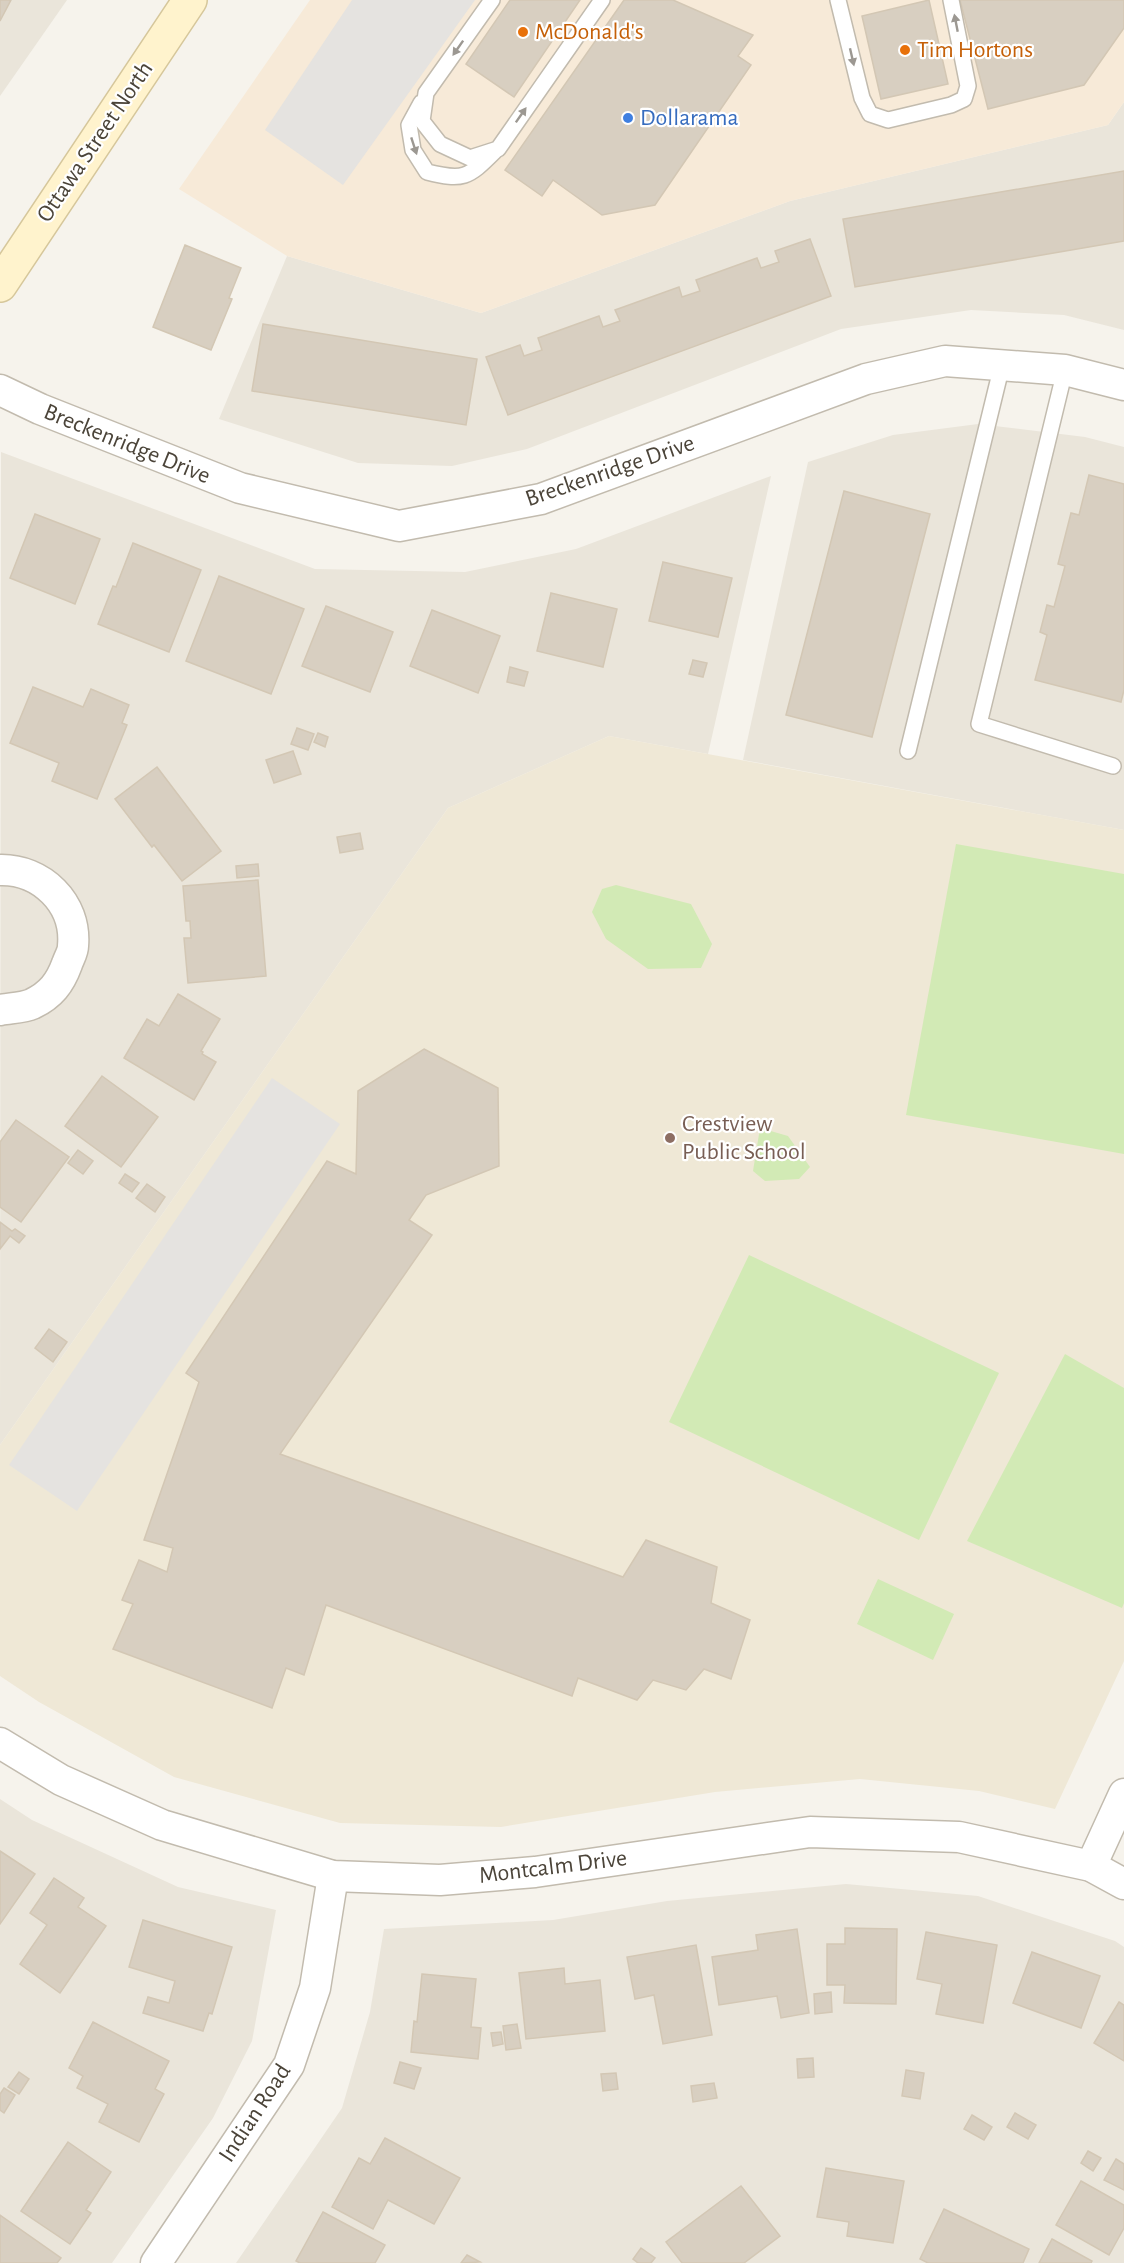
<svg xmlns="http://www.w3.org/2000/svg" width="1124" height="2263" viewBox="0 0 1124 2263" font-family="'Alegreya Sans',sans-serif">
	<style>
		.residential { fill: #eae5da }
		.commercial { fill: #f7ead8 }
		.education { fill: #efe8d6 }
		.green { fill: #d2eab5 }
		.parking { fill: #e5e3e0 }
		.building { fill: #d8cfc1; stroke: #d3c7b4; stroke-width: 1.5 }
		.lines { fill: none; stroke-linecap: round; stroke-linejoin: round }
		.service-casing { stroke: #c2bbae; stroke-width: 18 }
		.minor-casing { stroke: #c2bbae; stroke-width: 33 }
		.secondary-casing { stroke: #d6c79b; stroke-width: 36 }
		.service { stroke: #fff; stroke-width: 15 }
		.minor { stroke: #fff; stroke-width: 30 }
		.secondary { stroke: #fff3cd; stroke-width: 33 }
		.oneway { fill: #9c9892 }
		.food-dot { fill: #e8710a; stroke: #fff; stroke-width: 2 }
		.shop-dot { fill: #3f7fe0; stroke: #fff; stroke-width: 2 }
		.education-dot { fill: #8d6e63; stroke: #fff; stroke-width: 2 }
		.labels { text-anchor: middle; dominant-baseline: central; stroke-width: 4.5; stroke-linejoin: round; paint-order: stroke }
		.food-label { font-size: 24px; fill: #c56008; stroke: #fff; text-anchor: start }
		.shop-label { font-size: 24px; fill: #366cbe; stroke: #fff; text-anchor: start }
		.street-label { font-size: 24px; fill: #4b4439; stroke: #fff }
		.education-label { font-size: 24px; fill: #785e54; stroke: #fff; text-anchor: start }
	</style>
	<rect width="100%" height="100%" fill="#f6f3ec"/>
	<g class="residential">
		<path d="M0,0H67L0,96Z"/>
		<path d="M1124,102V330L1064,315L971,310L841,329L527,449L452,466L358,463L219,419L287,256L481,313L790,201L1108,125Z"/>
		<path d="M978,424L1085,437L1124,447V830L743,760L808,462L893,435Z"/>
		<path d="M1,452L315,569L465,572L576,549L771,476L708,754L609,736L448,808L0,1445Z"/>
		<path d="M0,1799L32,1820L178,1887L276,1910L252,2041L213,2118L112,2263H0Z"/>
		<path d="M846,1884L978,1896L1115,1941L1124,1947V2263H236L342,2108L370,2012L384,1929L553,1920L667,1901Z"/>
	</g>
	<path class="commercial" d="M310,0H1124V102L1108,125L790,201L481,313L287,256L179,189Z"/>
	<path class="education" d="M609,736L1124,830V1661L1055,1809L979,1791L860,1779L715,1792L501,1827L340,1823L174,1777L39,1702L0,1676V1445L448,808Z"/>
	<g class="green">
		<path d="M956,844L1124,874V1154L906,1115Z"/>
		<path d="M616,885L691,904L712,944L701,968L648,969L606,939L592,912L602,889Z"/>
		<path d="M760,1128L788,1136L810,1167L799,1179L765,1181L753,1171Z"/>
		<path d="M749,1255L999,1373L919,1540L669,1422Z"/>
		<path d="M1065,1354L1124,1388V1603L1122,1608L967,1541Z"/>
		<path d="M878,1579L954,1614L933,1660L857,1624Z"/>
	</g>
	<g class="parking">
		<path d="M352,0H475L343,185L265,130Z"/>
		<path d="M272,1078L340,1124L77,1511L9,1465Z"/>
	</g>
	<g class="building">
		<path d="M0,0H11L0,21Z"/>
		<path d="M510,0H580L514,97L466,64Z"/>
		<path d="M624,0H673L753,35L738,56L751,65L655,205L602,215L553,180L542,196L505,170Z"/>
		<path d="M929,0L948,84L881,99L862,16Z"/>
		<path d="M960,0H1124V28L1084,85L988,109Z"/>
		<path d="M1124,171V241L855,287L843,219Z"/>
		<path d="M810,239L831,296L508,415L486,357L520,345L524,356L542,350L538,338L599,316L603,327L620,321L615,310L679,287L682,297L700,291L696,280L757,258L761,268L779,262L775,251Z"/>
		<path d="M185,245L241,268L229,298L232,299L211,350L153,327Z"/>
		<path d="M263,324L477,359L466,425L252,391Z"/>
		<path d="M1089,475L1124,484V690L1121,702L1035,680L1047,635L1040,632L1047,605L1054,607L1065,566L1058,564L1071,513L1079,515Z"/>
		<path d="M844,491L930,514L872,737L786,715Z"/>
		<path d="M35,514L100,539L75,604L10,578Z"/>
		<path d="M133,543L201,570L169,652L98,624L113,586L116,587Z"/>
		<path d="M663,562L732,578L718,637L649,621Z"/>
		<path d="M219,576L304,609L271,694L186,661Z"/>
		<path d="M551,593L617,609L603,667L537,651Z"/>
		<path d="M326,606L393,632L370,692L302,666Z"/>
		<path d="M432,610L500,636L478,693L410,666Z"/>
		<path d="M693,660L707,663L703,677L689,674Z"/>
		<path d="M510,667L528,672L524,686L507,682Z"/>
		<path d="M33,687L83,707L91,689L129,705L122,723L127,725L97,799L52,781L59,763L10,743Z"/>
		<path d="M297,728L314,734L308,750L291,744Z"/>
		<path d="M318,733L328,737L325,747L314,742Z"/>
		<path d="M293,751L301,774L274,783L266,760Z"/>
		<path d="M157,767L221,851L182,881L154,845L152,847L115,799Z"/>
		<path d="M360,833L363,849L340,853L337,837Z"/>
		<path d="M258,864L259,876L237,878L236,866Z"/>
		<path d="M258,880L266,976L188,983L184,938H191L190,921H186L183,886Z"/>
		<path d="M178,994L220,1019L201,1051L203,1052L202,1054L216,1062L194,1100L124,1058L147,1019L159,1026Z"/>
		<path d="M424,1049L498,1088L499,1166L426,1195L409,1220L432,1235L280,1454L623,1577L646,1540L717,1567L711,1603L750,1620L731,1679L704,1669L686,1690L653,1680L637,1700L578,1678L572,1696L326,1605L304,1675L286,1668L272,1708L113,1649L133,1604L122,1600L139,1560L167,1572L173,1548L144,1540L199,1382L186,1373L327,1161L356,1174L358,1091Z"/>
		<path d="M102,1076L158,1117L121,1167L65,1126Z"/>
		<path d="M16,1120L69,1157L21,1222L0,1207V1142Z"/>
		<path d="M78,1150L93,1161L83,1174L68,1163Z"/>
		<path d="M125,1174L139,1183L132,1192L119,1183Z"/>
		<path d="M147,1184L165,1197L155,1212L136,1198Z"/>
		<path d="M0,1222L12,1231L15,1229L25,1236L19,1243L10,1236L0,1249Z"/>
		<path d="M49,1329L67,1342L53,1362L35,1348Z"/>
		<path d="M0,1851L35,1874L0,1924Z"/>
		<path d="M54,1878L84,1898L78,1907L106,1926L60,1993L20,1964L47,1925L30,1913Z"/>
		<path d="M143,1920L232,1947L212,2014L209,2013L203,2031L143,2013L148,1997L169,2003L175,1981L129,1967Z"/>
		<path d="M845,1928L897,1929L896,2004L844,2003L845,1985H827V1944H845Z"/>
		<path d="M797,1929L809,2013L781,2018L777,1996L719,2005L712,1957L758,1950L756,1935Z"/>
		<path d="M926,1932L997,1945L983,2023L936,2014L942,1984L917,1979Z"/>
		<path d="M696,1945L712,2035L663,2044L654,1995L635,1999L627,1957Z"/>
		<path d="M1032,1952L1100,1976L1081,2028L1013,2003Z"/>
		<path d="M564,1968L565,1984L600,1980L605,2031L526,2039L519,1973Z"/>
		<path d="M422,1974L476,1979L471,2027L481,2028L478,2059L411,2052L414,2021L417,2022Z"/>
		<path d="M831,1992L832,2012L815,2014L814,1994Z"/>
		<path d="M1119,2002L1124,2005V2061L1094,2043Z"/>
		<path d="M93,2022L169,2061L155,2089L164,2094L139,2142L99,2122L108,2104L77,2088L83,2076L69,2068Z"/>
		<path d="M517,2024L521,2048L506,2050L503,2026Z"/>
		<path d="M501,2032L503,2044L493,2046L491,2033Z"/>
		<path d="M813,2058L814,2077L798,2078L797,2059Z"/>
		<path d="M400,2062L421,2068L414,2089L394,2083Z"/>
		<path d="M906,2070L924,2073L920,2099L902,2096Z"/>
		<path d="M19,2072L29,2079L19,2094L8,2087Z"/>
		<path d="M616,2073L618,2089L603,2091L601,2074Z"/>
		<path d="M714,2083L717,2098L693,2102L691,2086Z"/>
		<path d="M4,2088L15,2095L4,2113L0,2110V2094Z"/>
		<path d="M1015,2113L1036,2125L1028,2139L1007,2127Z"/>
		<path d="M972,2115L992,2127L984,2140L964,2129Z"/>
		<path d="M385,2138L460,2178L434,2224L388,2200L373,2229L332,2207L359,2158L370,2164Z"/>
		<path d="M68,2142L111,2172L86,2210L91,2213L70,2244L21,2211Z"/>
		<path d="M1088,2151L1101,2158L1093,2171L1081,2163Z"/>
		<path d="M1116,2159L1124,2164V2190L1104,2180Z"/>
		<path d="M826,2168L904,2181L893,2243L847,2236L849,2222L817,2217Z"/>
		<path d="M1081,2181L1124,2205V2228L1109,2255L1056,2225Z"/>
		<path d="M741,2186L780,2236L744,2263H682L666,2242Z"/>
		<path d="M944,2209L1029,2249L1023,2263H928L920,2259Z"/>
		<path d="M323,2212L385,2245L375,2263H300L296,2261Z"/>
		<path d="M0,2215L61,2258L57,2263H0Z"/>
		<path d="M1052,2239L1092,2261L1091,2263H1039Z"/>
		<path d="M641,2248L655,2258L651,2263H638L633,2259Z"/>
		<path d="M467,2255L480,2262L461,2263Z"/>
	</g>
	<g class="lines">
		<defs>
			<g id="service">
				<path d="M492,0L426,93L422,121L440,144L470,158L498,149L602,0"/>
				<path d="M838,0L862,98L870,114L888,120L951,105L964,99L968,86L951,0"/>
				<path d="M421,103L409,125L413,150L427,172C463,181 468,178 494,152"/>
				<path d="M1065,370L979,724L1113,766"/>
				<path d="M908,751L1002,365"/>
			</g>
			<g id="minor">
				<path d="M0,390L40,409L240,488L399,526L541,499L866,379L945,361L1065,370L1124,385"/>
				<path d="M0,870C41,869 77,903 73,946C73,952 69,958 67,964C60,983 51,995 32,1004C23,1008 10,1008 0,1010"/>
				<path d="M0,1743L61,1780L162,1825L333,1876L440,1880L535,1872L810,1832L959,1837L1091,1866L1124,1884"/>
				<path d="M1091,1866L1124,1794"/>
				<path d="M156,2263L289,2065L315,1988L333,1876"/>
			</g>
			<path id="secondary" d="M0,285L190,0"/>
		</defs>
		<use href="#service" class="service-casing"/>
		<use href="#minor" class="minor-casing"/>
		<use href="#secondary" class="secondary-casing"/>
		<use href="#service" class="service"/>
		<use href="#minor" class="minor"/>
		<use href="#secondary" class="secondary"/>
	</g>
	<defs><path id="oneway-solid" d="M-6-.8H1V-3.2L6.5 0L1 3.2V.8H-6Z" transform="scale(1.5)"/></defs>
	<g class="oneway">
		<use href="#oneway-solid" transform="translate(956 23) rotate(-101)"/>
		<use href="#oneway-solid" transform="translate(458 48) rotate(125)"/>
		<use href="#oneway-solid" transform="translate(852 57) rotate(77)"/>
		<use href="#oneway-solid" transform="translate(521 115) rotate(-55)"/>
		<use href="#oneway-solid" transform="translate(414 146) rotate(72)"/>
	</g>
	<g class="food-dot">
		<circle cx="523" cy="32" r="6"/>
		<circle cx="905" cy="50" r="6"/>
	</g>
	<circle class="shop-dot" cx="628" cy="118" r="6"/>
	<circle class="education-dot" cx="670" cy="1138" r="6"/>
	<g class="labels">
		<g class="food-label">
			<text x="535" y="32">McDonald's</text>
			<text x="917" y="50">Tim Hortons</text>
		</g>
		<g class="shop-label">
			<text x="640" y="118">Dollarama</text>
		</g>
		<g class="street-label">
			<text transform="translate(95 142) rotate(-56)">Ottawa Street North</text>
			<text transform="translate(127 444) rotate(22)">Breckenridge Drive</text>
			<text transform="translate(610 471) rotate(-19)">Breckenridge Drive</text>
			<text transform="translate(553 1867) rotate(-7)">Montcalm Drive</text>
			<text transform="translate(255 2113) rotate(-57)">Indian Road</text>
		</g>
		<g class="education-label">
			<text x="682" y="1124">Crestview<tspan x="682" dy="28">Public School</tspan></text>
		</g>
	</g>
</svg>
